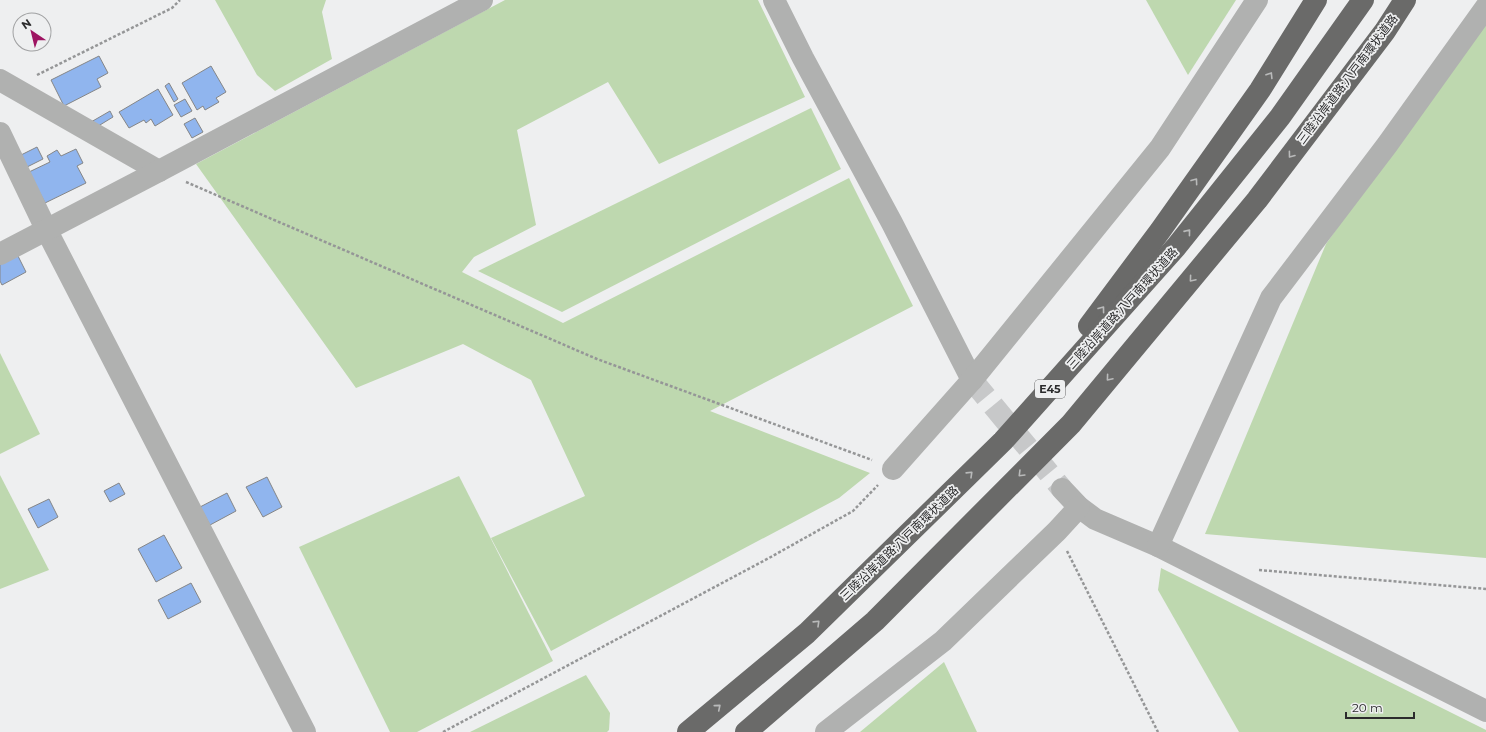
<svg xmlns="http://www.w3.org/2000/svg" width="1486" height="732" viewBox="0 0 1486 732" font-family="Montserrat,'Noto Sans JP',sans-serif">
	<style>
		.green { fill: #bed8af }
		.building { fill: #90b5ee; stroke: #858687 }
		.lines { fill: none; stroke-linecap: round; stroke-linejoin: round }
		.minor-tunnel { stroke: #c7c8c9; stroke-width: 22; stroke-dasharray: 22 11; stroke-linecap: butt }
		.path { stroke: #959697; stroke-width: 2.5; stroke-dasharray: 3 2; stroke-linecap: butt }
		.minor { stroke: #b0b1b0; stroke-width: 22 }
		.highway { stroke: #6a6a69; stroke-width: 22 }
		.oneway { stroke: #b9baba }
		.labels { text-anchor: middle; dominant-baseline: central; stroke-width: 3.5; stroke-linejoin: round; paint-order: stroke }
		.shield { fill: #eeeff0; stroke: #666667; stroke-width: 1 }
		.shield-label { font-size: 11px; font-weight: bold; fill: #2b2b2c }
		.street-label { font-size: 12px; fill: #2b2b2c; stroke: #eeeff0 }
	</style>
	<rect width="100%" height="100%" fill="#eeeff0"/>
	<g class="green">
		<path d="M215,0H326L322,12L332,59L275,91L257,75Z"/>
		<path d="M505,0H758L805,97L659,164L608,82L517,130L536,225L474,257L462,272L563,323L849,178L913,306L710,411L870,473L839,498L551,651L491,538L585,496L531,380L463,344L356,388L196,164Z"/>
		<path d="M1146,0H1236L1188,75Z"/>
		<path d="M1486,15V558L1205,534L1326,244Z"/>
		<path d="M811,108L841,169L562,312L478,271Z"/>
		<path d="M0,353L40,434L0,454Z"/>
		<path d="M0,475L49,570L0,589Z"/>
		<path d="M459,476L553,661L417,732H390L299,547Z"/>
		<path d="M1161,568L1486,730V732H1239L1158,590Z"/>
		<path d="M944,662L977,732H860Z"/>
		<path d="M586,675L610,713L609,730L607,732H470Z"/>
	</g>
	<g class="building">
		<path d="M99,56L108,73L97,79L101,87L64,106L51,80Z"/>
		<path d="M211,66L226,92L216,98L219,102L205,110L203,106L197,110L182,83Z"/>
		<path d="M169,83L178,99L174,102L165,86Z"/>
		<path d="M158,89L173,115L155,126L151,119L146,123L144,120L129,128L119,112Z"/>
		<path d="M185,99L192,111L181,117L174,105Z"/>
		<path d="M110,111L113,117L95,128L91,122Z"/>
		<path d="M195,118L203,132L192,138L184,124Z"/>
		<path d="M37,147L43,159L27,167L21,155Z"/>
		<path d="M76,149L83,163L77,166L86,183L45,203L29,172L50,162L47,156L57,150L61,156Z"/>
		<path d="M16,252L26,272L2,285L0,281V261Z"/>
		<path d="M267,477L282,507L263,517L246,487Z"/>
		<path d="M119,483L125,494L110,502L104,491Z"/>
		<path d="M227,493L236,511L210,525L200,507Z"/>
		<path d="M49,499L58,517L38,528L28,509Z"/>
		<path d="M164,535L182,568L156,582L138,549Z"/>
		<path d="M191,583L201,602L168,619L158,600Z"/>
	</g>
	<g class="lines">
		<path class="minor-tunnel" d="M972,380L1062,489"/>
		<g class="path">
			<path d="M37,75L172,8L180,0"/>
			<path d="M186,182L597,359L872,460"/>
			<path d="M1067,551L1158,732"/>
			<path d="M1259,570L1486,589"/>
			<path d="M443,732L769,558L853,511L878,485"/>
		</g>
		<g class="minor">
			<path d="M774,0L803,58L892,223L972,380"/>
			<path d="M0,80L159,171"/>
			<path d="M0,133L46,229L305,732"/>
			<path d="M0,254L159,171L482,0"/>
			<path d="M893,469L972,380L1160,148L1257,0"/>
			<path d="M1062,489L1079,507L1095,519L1158,546L1486,711"/>
			<path d="M1158,546L1271,298L1387,145L1486,7"/>
			<path d="M826,732L943,641L1057,531L1079,507"/>
		</g>
		<g class="highway">
			<path d="M1089,326L1160,231L1260,90L1316,0"/>
			<path d="M688,732L807,633L1003,441L1176,247L1280,117L1363,0"/>
			<path d="M746,732L875,621L1071,424L1257,200L1385,31L1405,0"/>
		</g>
	</g>
	<defs><path id="oneway-chevron" d="M-2-3.5L2.5 0L-2 3.5" fill="none" stroke-width="1.6" stroke-linecap="round" stroke-linejoin="round"/></defs>
	<g class="oneway">
		<use href="#oneway-chevron" transform="translate(1270 75) rotate(-58)"/>
		<use href="#oneway-chevron" transform="translate(1291 155) rotate(127)"/>
		<use href="#oneway-chevron" transform="translate(1195 181) rotate(-54)"/>
		<use href="#oneway-chevron" transform="translate(1188 232) rotate(-51)"/>
		<use href="#oneway-chevron" transform="translate(1192 279) rotate(130)"/>
		<use href="#oneway-chevron" transform="translate(1102 309) rotate(-53)"/>
		<use href="#oneway-chevron" transform="translate(1109 378) rotate(130)"/>
		<use href="#oneway-chevron" transform="translate(970 474) rotate(-44)"/>
		<use href="#oneway-chevron" transform="translate(1021 474) rotate(135)"/>
		<use href="#oneway-chevron" transform="translate(817 623) rotate(-44)"/>
		<use href="#oneway-chevron" transform="translate(718 707) rotate(-40)"/>
	</g>
	<g class="labels">
		<rect class="shield" x="1035" y="380" width="30" height="18" rx="3"/>
		<g class="shield-label">
			<text x="1050" y="389">E45</text>
		</g>
		<g class="street-label">
			<text transform="translate(1347 79) rotate(-53)">三陸沿岸道路;八戸南環状道路</text>
			<text transform="translate(1122 308) rotate(-48)">三陸沿岸道路;八戸南環状道路</text>
			<text transform="translate(899 543) rotate(-44)">三陸沿岸道路;八戸南環状道路</text>
		</g>
	</g>
	<g transform="translate(32 32) rotate(325)"><circle r="19" fill="#eeeff0" stroke="#a0a1a2"/>
	<path d="M0-3L7 15L0 10L-7 15Z" fill="#9e1462"/>
	<text y="-6" font-size="11" font-weight="bold" text-anchor="middle" fill="#2b2b2c">N</text>
	</g>
	<path d="M1346 712v6h68v-6" fill="none" stroke="#2b2b2c" stroke-width="2"/>
	<text x="1352" y="712" font-size="12" fill="#2b2b2c" stroke="#eeeff0" stroke-width="3" paint-order="stroke">20 m</text>
</svg>
